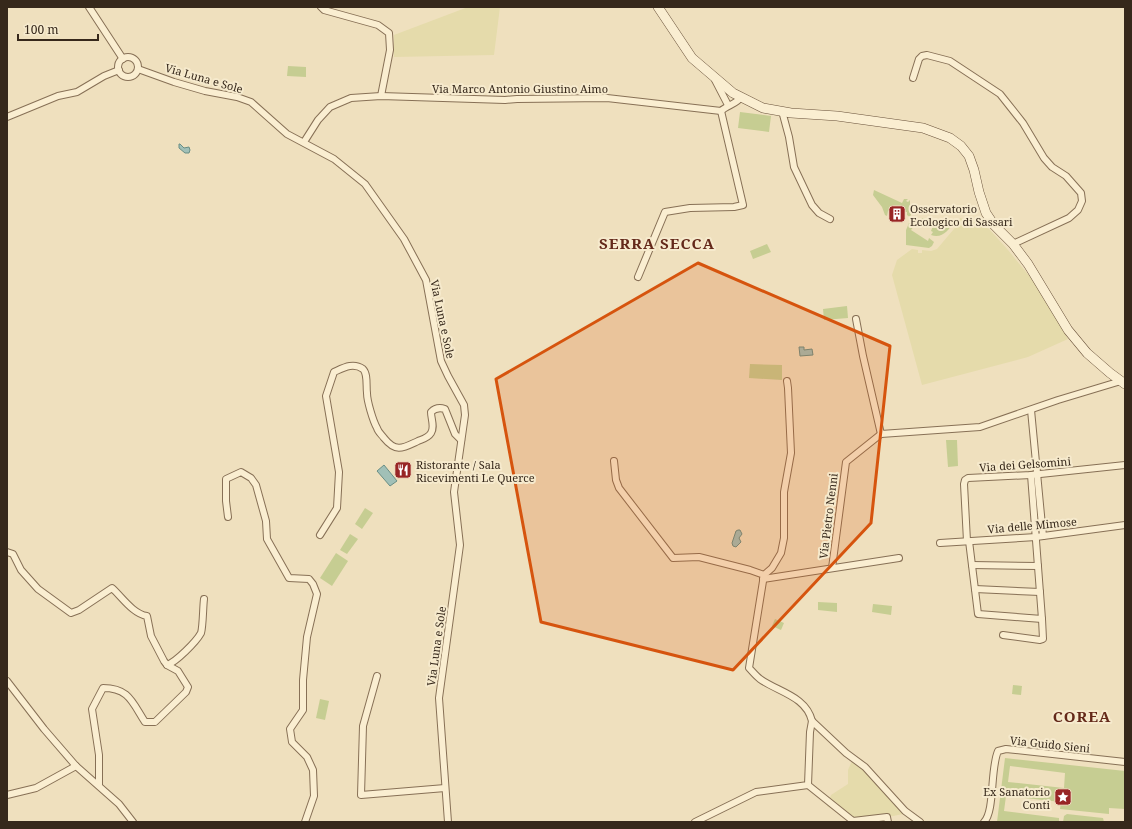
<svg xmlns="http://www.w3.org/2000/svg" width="1132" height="829" viewBox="0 0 1132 829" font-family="'Noto Serif',serif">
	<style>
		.farmland { fill: #e5dbab }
		.green { fill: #c6cd92; fill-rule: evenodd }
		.water { fill: #a1c0b7; stroke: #698e85 }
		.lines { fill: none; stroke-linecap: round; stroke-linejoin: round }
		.street-casing { stroke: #877056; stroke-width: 8 }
		.secondary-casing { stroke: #69513a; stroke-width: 10 }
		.street { stroke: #faeed1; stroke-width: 6 }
		.secondary { stroke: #faeed1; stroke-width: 9 }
		.marked { fill: #d6540e; fill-opacity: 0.2; stroke: #d6540e; stroke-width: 3; stroke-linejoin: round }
		.labels { text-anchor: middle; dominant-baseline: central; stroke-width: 4; stroke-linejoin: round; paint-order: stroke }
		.street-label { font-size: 11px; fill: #36281b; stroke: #f6eacd }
		.poi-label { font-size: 11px; fill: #36281b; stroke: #f6eacd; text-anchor: start }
		.district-label { font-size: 15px; font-weight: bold; letter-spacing: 1px; fill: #64291a; stroke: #f6eacd }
	</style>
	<rect width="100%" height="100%" fill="#efe0be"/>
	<g class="farmland">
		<path d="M468,7H500L494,55L394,57V35Z"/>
		<path d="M960,218L964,219L963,222L972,221L989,229L1008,250L1031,278L1068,339L1028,357L922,385L892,275L897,260L912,249L918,250V253H922V250L931,251L937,249L959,223Z"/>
		<path d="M852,761L877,782L903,814L864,822L849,819L827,806L831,795L848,784V770Z"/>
	</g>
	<g class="green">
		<path d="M288,66L306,67V77L287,76Z"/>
		<path d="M740,112L771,116L769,132L738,128Z"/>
		<path d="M874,190L902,203L904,199H908L906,201L908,202L910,200V204L913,208L910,217L907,215V212L888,211L887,216L885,215L882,207L873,195Z"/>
		<path d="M921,218L954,222C949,230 942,239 931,235L933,232L931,231L933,226Z"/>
		<path d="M909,223L914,226L911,230L928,241L929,238L934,242L932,246L929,248L906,245V230Z"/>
		<path d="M767,244L771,252L753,259L750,251Z"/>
		<path d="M847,306L848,318L824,320L823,309Z"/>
		<path d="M750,364L782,365V380L749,378Z"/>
		<path d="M946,440H957L958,466L948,467Z"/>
		<path d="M365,508L373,513L362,529L355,524Z"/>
		<path d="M350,534L358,539L347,554L340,550Z"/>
		<path d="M336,553L348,561L332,586L320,578Z"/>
		<path d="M818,602L837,603V612L818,610Z"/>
		<path d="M873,604L892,606L891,615L872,612Z"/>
		<path d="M775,619L784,623L781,630L772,626Z"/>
		<path d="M1013,685L1022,686L1021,695L1012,694Z"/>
		<path d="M320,699L329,701L325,720L316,718Z"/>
		<path d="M1005,758L1125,771V809L1109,808V814L1060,809L1061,802L1006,796L1004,811L1059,818V822H997ZM1010,766L1065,773L1064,788L1008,782Z"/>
		<path d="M1067,814L1103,818L1104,822H1063L1064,816Z"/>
	</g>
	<g class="water">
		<path d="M179,144H180L184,148L189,147L190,150L189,153H185L179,148Z"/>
		<path d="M799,347H804V350L812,349L813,355L800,356Z"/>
		<path d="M384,465L397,481L390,486L377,471Z"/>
		<path d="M738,530H740L742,534L739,538L741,542L736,547L733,546L732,543L736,531Z"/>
	</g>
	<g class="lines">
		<defs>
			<g id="street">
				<path d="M89,7L123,59"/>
				<path d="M321,7L324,10L378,25L389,33L390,50L381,96"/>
				<circle cx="128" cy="67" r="10"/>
				<path d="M138,69L174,82L205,91L237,97L251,102L287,134L334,159L365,184L404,239L426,280L441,361L448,376L464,405L465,415L454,492L460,545L439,698L448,822"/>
				<path d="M913,78L919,59L922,56L927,55L950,61L1000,94L1023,123L1044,158L1052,167L1066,176L1081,193L1082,201L1078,210L1069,218L1013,244"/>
				<path d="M715,80L728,105"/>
				<path d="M782,111L789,137L794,167L812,205L819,213L830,219"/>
				<path d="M7,117L58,96L77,92L104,76L119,70"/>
				<path d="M304,142L318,120L330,107L351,98L381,96L505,100L517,99L607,98L721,111C727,105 737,104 741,97"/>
				<path d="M638,277L665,212L690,208L734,207L743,205L721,111"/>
				<path d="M856,319L863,356L881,434"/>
				<path d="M1031,410L1043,536"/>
				<path d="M614,461L616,480L619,488L673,558L699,557L750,570L764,575L749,668C752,671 756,676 760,679C778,692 806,696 812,721L846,753L865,767L905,811L920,822"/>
				<path d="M228,517L226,501V479L241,472L251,478L256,485L266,521L267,539L289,578L309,579L313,584L317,594L307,637L303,680V710L290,729L292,742L307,757L313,770L314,796L305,822"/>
				<path d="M320,535L337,508L339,472L326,396L334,372C343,368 353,362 363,369C368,374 366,386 367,393C367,401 373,421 377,428C378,432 382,435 384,438C396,453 403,448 418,441C423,439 428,438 431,433C435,427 431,419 431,412C435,408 439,407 445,409L455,434L461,440"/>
				<path d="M967,541L964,484L965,480L968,478L1031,475L1125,465"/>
				<path d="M969,541L978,614L1042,619L1031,475"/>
				<path d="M940,543L1036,537L1125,525"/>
				<path d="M7,552L13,554L21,570L38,589L71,613L79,610L112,588C122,597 133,614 147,616L151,636L164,661L167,665L178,671L188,687L186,692L155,722H145C132,702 129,688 103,688L92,709L99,755V785"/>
				<path d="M972,565L1038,566"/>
				<path d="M832,568L846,462L881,434L980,427L1058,400L1121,381"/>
				<path d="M764,575L772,568L781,553L784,538V492L791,453L788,388L787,381"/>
				<path d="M763,579L899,558"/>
				<path d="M975,589L1040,592"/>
				<path d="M1003,635L1040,640L1043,639L1042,619"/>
				<path d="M167,665C176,662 196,642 201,633C203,627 203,606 204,599"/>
				<path d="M377,676L363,726L361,795L445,788"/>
				<path d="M7,681L44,729L76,766L119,804L133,822"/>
				<path d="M808,785L853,821L887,817L888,822"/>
				<path d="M7,795L36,788L76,766"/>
				<path d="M695,822L756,792L808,785L810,732L812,721"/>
				<path d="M984,822C995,811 990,769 998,751L1006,749L1125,762"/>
			</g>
			<path id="secondary" d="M658,7L692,58L733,93L763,108L791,113L837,116L923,128L950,138L961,146L969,156L974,170L979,192L986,213L994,225L1013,244L1028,264L1068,330L1087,353L1110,373L1125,384"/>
		</defs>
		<use href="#street" class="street-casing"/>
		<use href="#secondary" class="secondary-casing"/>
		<use href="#street" class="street"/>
		<use href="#secondary" class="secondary"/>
	</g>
	<path class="marked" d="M698,263L890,346L871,523L733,670L541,622L496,379Z"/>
	<defs>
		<symbol id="building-square" viewBox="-11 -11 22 22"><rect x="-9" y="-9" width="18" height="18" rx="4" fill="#982525" stroke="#f6eacd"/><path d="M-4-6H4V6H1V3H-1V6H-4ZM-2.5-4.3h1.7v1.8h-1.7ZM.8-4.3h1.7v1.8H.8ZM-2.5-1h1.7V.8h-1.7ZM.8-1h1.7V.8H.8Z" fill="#fff"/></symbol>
		<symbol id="restaurant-square" viewBox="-11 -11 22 22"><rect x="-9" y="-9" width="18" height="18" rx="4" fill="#982525" stroke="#f6eacd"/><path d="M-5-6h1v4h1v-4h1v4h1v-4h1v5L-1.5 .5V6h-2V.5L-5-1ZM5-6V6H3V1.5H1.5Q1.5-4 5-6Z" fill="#fff"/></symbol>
		<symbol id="sight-square" viewBox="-11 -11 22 22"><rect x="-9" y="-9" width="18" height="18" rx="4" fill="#982525" stroke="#f6eacd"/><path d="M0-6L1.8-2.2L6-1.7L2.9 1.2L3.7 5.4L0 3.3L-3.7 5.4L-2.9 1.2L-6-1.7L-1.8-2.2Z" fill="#fff"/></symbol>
	</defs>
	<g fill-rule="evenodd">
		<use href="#building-square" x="887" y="204" width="20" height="20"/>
		<use href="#restaurant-square" x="393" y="460" width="20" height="20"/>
		<use href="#sight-square" x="1053" y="787" width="20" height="20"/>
	</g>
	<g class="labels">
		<g class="street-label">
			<text transform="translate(204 78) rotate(16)">Via Luna e Sole</text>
			<text x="520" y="88">Via Marco Antonio Giustino Aimo</text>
			<text transform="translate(443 319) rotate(78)">Via Luna e Sole</text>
			<text transform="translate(1025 464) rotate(-4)">Via dei Gelsomini</text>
			<text transform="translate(828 516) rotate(-83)">Via Pietro Nenni</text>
			<text transform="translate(1032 525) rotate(-5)">Via delle Mimose</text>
			<text transform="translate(436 646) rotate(-82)">Via Luna e Sole</text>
			<text transform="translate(1050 744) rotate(6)">Via Guido Sieni</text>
		</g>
		<g class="poi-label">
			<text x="910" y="208">Osservatorio<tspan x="910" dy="13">Ecologico di Sassari</tspan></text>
			<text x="416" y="464">Ristorante / Sala<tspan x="416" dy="13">Ricevimenti Le Querce</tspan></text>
			<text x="1050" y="791" text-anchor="end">Ex Sanatorio<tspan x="1050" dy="13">Conti</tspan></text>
		</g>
		<g class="district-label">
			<text x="657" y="243">SERRA SECCA</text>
			<text x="1082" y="716">COREA</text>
		</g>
	</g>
	<rect width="1132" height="829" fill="none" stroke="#36281b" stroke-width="16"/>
	<path d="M18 34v6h80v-6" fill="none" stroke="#36281b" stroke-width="2"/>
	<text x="24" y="34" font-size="12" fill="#36281b" stroke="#f6eacd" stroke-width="3" paint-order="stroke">100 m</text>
</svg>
